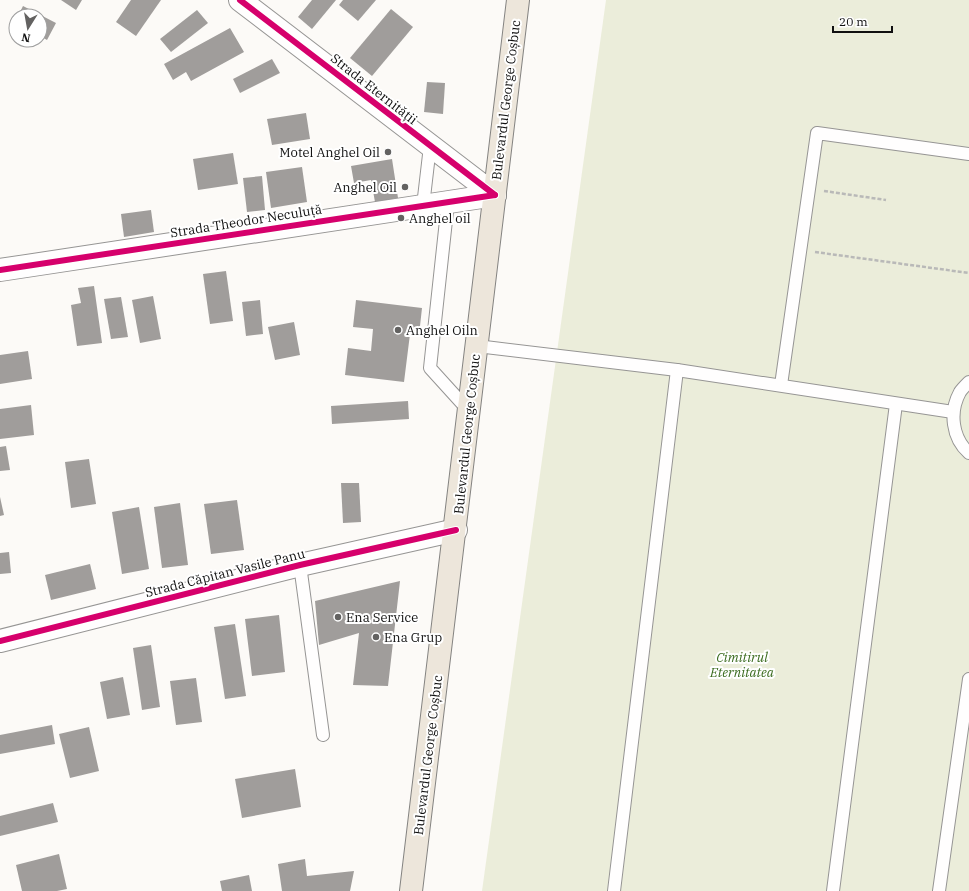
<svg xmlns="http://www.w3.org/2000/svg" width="969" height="891" viewBox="0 0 969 891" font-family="'IBM Plex Serif',serif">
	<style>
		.cemetery { fill: #ebedda }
		.building { fill: #a09d9b }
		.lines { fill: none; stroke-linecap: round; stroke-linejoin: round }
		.lane-casing { stroke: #969594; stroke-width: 14 }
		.street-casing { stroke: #969594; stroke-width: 24 }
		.primary-casing { stroke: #848381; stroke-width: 24 }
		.path { stroke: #b9b9b8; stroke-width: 2.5; stroke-dasharray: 4 2; stroke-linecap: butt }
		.lane { stroke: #fffefe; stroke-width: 12 }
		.street { stroke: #fffefe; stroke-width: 22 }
		.primary { stroke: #ede6db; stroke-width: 22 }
		.cycleway-casing { stroke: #fff; stroke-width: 8 }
		.cycleway { stroke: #d6006c; stroke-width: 6 }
		.poi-dot { fill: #636261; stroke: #fff; stroke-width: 1.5 }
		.labels { text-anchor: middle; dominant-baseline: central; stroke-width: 4; stroke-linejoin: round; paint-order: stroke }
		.street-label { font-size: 13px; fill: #101010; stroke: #fff }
		.poi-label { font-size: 13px; fill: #101010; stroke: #fff; text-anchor: start }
		.park-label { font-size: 13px; font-style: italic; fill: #3a6b1e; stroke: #fff }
	</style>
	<rect width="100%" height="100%" fill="#fcfaf7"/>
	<path class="cemetery" d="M606,0H969V891H482Z"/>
	<g class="building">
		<path d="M61,0H82L76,10Z"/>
		<path d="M131,0H161L136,36L116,22Z"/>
		<path d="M312,0H336L312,29L298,17Z"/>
		<path d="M343,0H376L358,21L339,5Z"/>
		<path d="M23,6L56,23L47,40L40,36V16H18Z"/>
		<path d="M391,9L413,27L372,76L350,58Z"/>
		<path d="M197,10L208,23L171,52L160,39Z"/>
		<path d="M230,28L244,52L191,81L186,72L173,80L164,64Z"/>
		<path d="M272,59L280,73L240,93L233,79Z"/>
		<path d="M427,82L445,83L443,114L424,112Z"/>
		<path d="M306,113L310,139L272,145L267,119Z"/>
		<path d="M233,153L238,184L198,190L193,159Z"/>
		<path d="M392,159L398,198L375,202L371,180L354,183L351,166Z"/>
		<path d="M302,167L307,202L271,208L266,172Z"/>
		<path d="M262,176L265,210L247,212L243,178Z"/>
		<path d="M151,210L154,232L124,237L121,214Z"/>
		<path d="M226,271L233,321L210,324L203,274Z"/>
		<path d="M94,286L102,343L77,346L71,305L81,303L78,288Z"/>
		<path d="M153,296L161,339L140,343L132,300Z"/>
		<path d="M121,297L128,337L111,339L104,299Z"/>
		<path d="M260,300L263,334L246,336L242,302Z"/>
		<path d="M356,300L422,308L419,335L410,334L404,382L345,375L348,348L371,351L373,329L353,327Z"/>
		<path d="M294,322L300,355L275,360L268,327Z"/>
		<path d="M28,351L32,379L0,384V355Z"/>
		<path d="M408,401L409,419L332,424L331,406Z"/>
		<path d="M31,405L34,435L0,439V409Z"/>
		<path d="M6,446L10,470L0,471V447Z"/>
		<path d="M89,459L96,504L71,508L65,462Z"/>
		<path d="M341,483H359L361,522L343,523Z"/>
		<path d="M0,497L4,515L0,516Z"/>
		<path d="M237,500L244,550L211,554L204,504Z"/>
		<path d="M180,503L188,565L162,568L154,507Z"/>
		<path d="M139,507L149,569L122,574L112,512Z"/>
		<path d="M9,552L11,573L0,574V553Z"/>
		<path d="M90,564L96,589L51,600L45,575Z"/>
		<path d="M400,581L388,686L353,685L359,633L319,645L315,601Z"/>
		<path d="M279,615L285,672L252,676L245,619Z"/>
		<path d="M235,624L246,696L225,699L214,627Z"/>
		<path d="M151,645L160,707L142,710L133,648Z"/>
		<path d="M123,677L130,715L107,719L100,682Z"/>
		<path d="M196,678L202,722L176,725L170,681Z"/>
		<path d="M52,725L55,744L0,754V735Z"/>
		<path d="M89,727L99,771L70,778L59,734Z"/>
		<path d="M295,769L301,807L242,818L235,779Z"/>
		<path d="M53,803L58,822L0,836V816Z"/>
		<path d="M59,854L67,889L57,891H22L16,865Z"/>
		<path d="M305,859L307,876L354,871L350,891H282L278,864Z"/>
		<path d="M249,875L252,891H222L220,881Z"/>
	</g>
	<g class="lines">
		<defs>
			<g id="lane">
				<path d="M448,202L430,368L469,411"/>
				<path d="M423,206L430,146"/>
				<path d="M477,346L677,370L953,412"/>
				<path d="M969,382C966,385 962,389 960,392C949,412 952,438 969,453"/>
				<path d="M781,385L817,133L969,154"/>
				<path d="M300,565L323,735"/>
				<path d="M614,891L677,370"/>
				<path d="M833,891L896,404"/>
				<path d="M939,891L969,679"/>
			</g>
			<g id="street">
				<path d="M240,0L495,195"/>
				<path d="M0,270L495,195"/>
				<path d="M0,641L300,565L456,530"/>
			</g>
			<path id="primary" d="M411,891C448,594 484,297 518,0"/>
		</defs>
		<use href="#lane" class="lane-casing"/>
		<use href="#street" class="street-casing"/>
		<use href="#primary" class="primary-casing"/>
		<g class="path">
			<path d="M824,191L886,200"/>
			<path d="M815,252L969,273"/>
		</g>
		<use href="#lane" class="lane"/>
		<use href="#street" class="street"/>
		<use href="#primary" class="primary"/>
		<defs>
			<g id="cycleway">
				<path d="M240,0L495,195"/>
				<path d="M0,270L495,195"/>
				<path d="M0,641L300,565L456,530"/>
			</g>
		</defs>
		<use href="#cycleway" class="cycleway-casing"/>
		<use href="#cycleway" class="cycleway"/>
	</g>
	<g class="poi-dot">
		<circle cx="388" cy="152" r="4"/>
		<circle cx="405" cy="187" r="4"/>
		<circle cx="401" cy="218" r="4"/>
		<circle cx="398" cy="330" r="4"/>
		<circle cx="338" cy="617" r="4"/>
		<circle cx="376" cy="637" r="4"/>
	</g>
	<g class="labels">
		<g class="street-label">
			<text transform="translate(374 89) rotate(38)">Strada Eternității</text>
			<text transform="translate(506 100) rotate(-83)">Bulevardul George Coșbuc</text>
			<text transform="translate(246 221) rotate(-9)">Strada Theodor Neculuță</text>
			<text transform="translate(467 434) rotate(-84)">Bulevardul George Coșbuc</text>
			<text transform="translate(225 573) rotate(-14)">Strada Căpitan Vasile Panu</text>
			<text transform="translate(428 755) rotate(-83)">Bulevardul George Coșbuc</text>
		</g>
		<g class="poi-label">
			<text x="380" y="152" text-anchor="end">Motel Anghel Oil</text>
			<text x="397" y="187" text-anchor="end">Anghel Oil</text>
			<text x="409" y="218">Anghel oil</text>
			<text x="406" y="330">Anghel Oiln</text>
			<text x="346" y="617">Ena Service</text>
			<text x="384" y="637">Ena Grup</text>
		</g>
		<g class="park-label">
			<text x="742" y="657">Cimitirul<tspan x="742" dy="15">Eternitatea</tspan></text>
		</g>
	</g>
	<g transform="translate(28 28) rotate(191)"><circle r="19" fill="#ffffff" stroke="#9f9f9f"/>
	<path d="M0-3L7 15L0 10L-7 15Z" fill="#636261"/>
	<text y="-6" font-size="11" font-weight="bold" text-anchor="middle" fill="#101010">N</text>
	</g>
	<path d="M833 26v6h59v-6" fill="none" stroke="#101010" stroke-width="2"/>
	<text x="839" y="26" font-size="12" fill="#101010" stroke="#ffffff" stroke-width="3" paint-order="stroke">20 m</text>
</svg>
